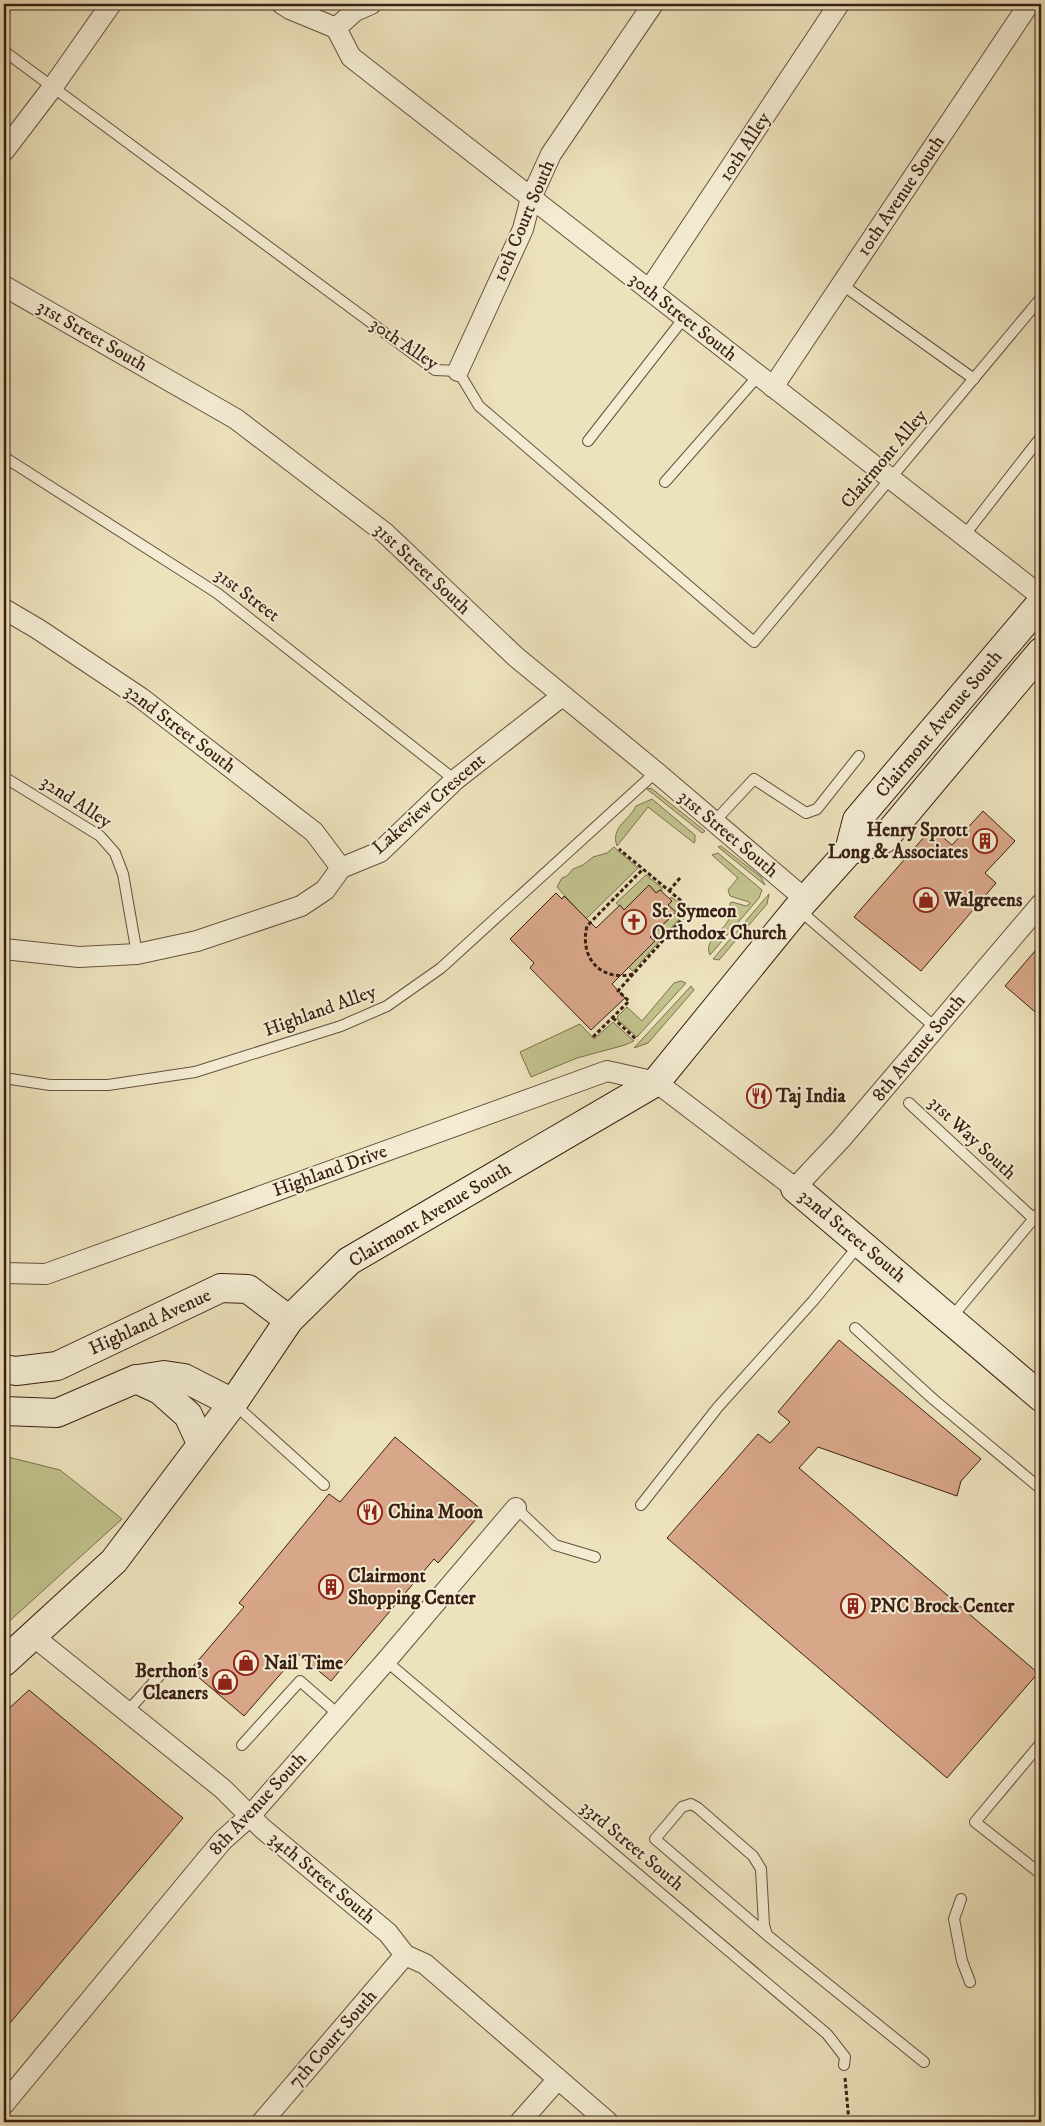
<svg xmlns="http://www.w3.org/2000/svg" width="1045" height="2126" viewBox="0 0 1045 2126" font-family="'IM FELL DW Pica',serif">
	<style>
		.green { fill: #c0c18b; stroke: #7d7050 }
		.building { fill: #d8a688; stroke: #3a2014 }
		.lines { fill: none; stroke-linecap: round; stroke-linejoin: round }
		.lane-casing { stroke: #66503e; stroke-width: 12 }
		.street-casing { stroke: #66503e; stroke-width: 22 }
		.secondary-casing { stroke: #3a2014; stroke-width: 30 }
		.path { stroke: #3a2014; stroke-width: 3; stroke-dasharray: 4 2.5; stroke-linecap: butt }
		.lane { stroke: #f3ecd3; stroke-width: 10 }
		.street { stroke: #f3ecd3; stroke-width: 20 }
		.secondary { stroke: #f3ecd3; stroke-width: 28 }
		.labels { text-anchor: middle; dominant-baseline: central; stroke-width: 4; stroke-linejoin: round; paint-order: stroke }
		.street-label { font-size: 19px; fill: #3a2014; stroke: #f3ecd3 }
		.poi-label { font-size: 19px; font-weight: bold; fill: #3a2014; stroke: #f3ecd3; text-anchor: start }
	</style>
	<rect width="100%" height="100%" fill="#ece2bc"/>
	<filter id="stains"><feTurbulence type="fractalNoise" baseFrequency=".004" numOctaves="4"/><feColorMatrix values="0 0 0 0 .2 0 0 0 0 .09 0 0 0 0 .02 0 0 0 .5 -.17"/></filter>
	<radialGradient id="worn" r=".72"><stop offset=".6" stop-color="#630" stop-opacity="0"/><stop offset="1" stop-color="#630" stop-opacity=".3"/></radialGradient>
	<g class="green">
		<path d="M651,788L705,831L704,832L702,833L647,789Z"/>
		<path d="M652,799L695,835V842L694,843L648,807L617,846C610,827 630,820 636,806Z"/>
		<path d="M721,846L761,877L765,885L718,847Z"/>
		<path d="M614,847L638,868L586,919L557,887L562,878L567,876L573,869L583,865L593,857L607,853Z"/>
		<path d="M718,853L762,890L759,898L710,955C703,940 724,931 729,919C731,914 730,908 730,903L732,902L746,906L750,904L749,902L730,896L728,890L738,878L712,855Z"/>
		<path d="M646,875L662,888V891L660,890L656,893L649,885L624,910L616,903Z"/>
		<path d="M769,894L767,904L719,960L713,959Z"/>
		<path d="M671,897L688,909L633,971L628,967L654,942L650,937L675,913L668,905L671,902L670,899Z"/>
		<path d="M681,981L686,983L637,1037L618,1020L617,1017L627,1007L642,1021L674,983Z"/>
		<path d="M691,986L694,990L648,1043L634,1048Z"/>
		<path d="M613,1022L634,1041L625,1045L577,1058L531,1077L520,1052L580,1024L594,1039Z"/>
		<path d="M4,1456L60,1470L122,1519L4,1626Z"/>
	</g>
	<g class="building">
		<path d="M983,811L1015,841L985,873L996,883L921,971L854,917L932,828L952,845Z"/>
		<path d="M649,885L656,893L660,890L672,901L668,905L676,912L650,937L655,941L612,984L625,998L591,1030L530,968L534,963L510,939L556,893L562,899L564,896L596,928L620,905L624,910Z"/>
		<path d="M1041,944V1017L1005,986Z"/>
		<path d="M839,1340L981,1459L961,1481L957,1496L818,1447L799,1468L1038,1673L947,1778L667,1538L758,1434L770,1443L790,1422L778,1412Z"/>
		<path d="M395,1437L483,1511L438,1563L434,1559L331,1681L298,1654L244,1716L190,1670L244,1607L239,1603L329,1494L340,1502Z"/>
		<path d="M29,1690L183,1818L4,2030V1713Z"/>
	</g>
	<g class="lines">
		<defs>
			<g id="lane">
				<path d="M4,51L435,370L458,371L479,406L754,642L1041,298"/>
				<path d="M841,284L974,379"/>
				<path d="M588,441L684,318"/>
				<path d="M4,457L217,593L455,780"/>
				<path d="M665,482L758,376"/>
				<path d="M963,537L1041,437"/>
				<path d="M4,777L100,836L115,853L123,874L137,954"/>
				<path d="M714,822L754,779L806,813L817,809L859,756"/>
				<path d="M798,909L936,1028"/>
				<path d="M4,1078L50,1085H108L195,1072L341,1026L387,1006L441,968L656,772"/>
				<path d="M909,1103L1034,1219"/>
				<path d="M951,1318L1041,1210"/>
				<path d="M855,1328L933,1399L1041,1489"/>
				<path d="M233,1403L324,1485"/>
				<path d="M641,1505L718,1407L813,1301L860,1244"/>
				<path d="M516,1508L555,1545L595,1557"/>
				<path d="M386,1661L827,2034L845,2057L844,2065"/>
				<path d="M127,1712L161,1674"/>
				<path d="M1041,1743L975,1822L1041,1874"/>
				<path d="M242,1745L300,1681L339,1715"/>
				<path d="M961,1899L954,1919L962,1961L970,1982"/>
				<path d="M767,1935L764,1925L761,1869L753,1856L698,1808L691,1804L682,1807L655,1839L767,1935L924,2062"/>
			</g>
			<g id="street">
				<path d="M282,4L290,9L336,28L355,11L371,4"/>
				<path d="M336,28L351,57L1041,596"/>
				<path d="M4,151L52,88L111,4"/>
				<path d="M4,286L236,419L385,533L516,657L656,772L805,899"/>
				<path d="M649,290L839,4"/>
				<path d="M458,371L523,229L531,198L551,154L653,4"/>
				<path d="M773,387L1029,4"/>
				<path d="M4,609L38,629L141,698L314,832L341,868"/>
				<path d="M4,949L79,957L137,954L197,941L301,906L325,890L341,868L380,852L455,780L562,696"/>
				<path d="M4,1273L46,1274L607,1071L656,1082L795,1188L841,1139L1041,904"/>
				<path d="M33,1636L223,1789L263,1829L388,1933L405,1955L425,1964L608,2122"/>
				<path d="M4,2104L222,1841L250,1816L386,1661L516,1508"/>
				<path d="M262,2122L405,1955"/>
				<path d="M520,2122L558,2079"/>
			</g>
			<g id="secondary">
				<path d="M849,851L857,820L1041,603"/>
				<path d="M795,1188L1041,1397"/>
				<path d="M4,1369L16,1371L57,1366L221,1288L248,1289L289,1320"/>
				<path d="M138,1379L164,1375L184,1378L233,1403"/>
				<path d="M4,1411L57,1413L136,1379L160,1390L188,1415L201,1443"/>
				<path d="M4,1662L114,1561L233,1403L289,1320L349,1261L656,1082L797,909L849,851L884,839L1041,652"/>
			</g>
		</defs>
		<use href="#lane" class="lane-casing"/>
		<use href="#street" class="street-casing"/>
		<use href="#secondary" class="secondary-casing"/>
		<g class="path">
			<path d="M669,891L680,878"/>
			<path d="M633,974C601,982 579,958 587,926L643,869"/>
			<path d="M613,1018L637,1040"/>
			<path d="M593,1037L629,1001L618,991L691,909L619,849"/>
			<path d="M845,2078L849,2122"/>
		</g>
		<use href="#lane" class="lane"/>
		<use href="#street" class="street"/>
		<use href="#secondary" class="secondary"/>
	</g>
	<defs>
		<symbol id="building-ring" viewBox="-11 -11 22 22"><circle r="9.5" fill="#f3ecd3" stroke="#8f2418" stroke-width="1.5"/><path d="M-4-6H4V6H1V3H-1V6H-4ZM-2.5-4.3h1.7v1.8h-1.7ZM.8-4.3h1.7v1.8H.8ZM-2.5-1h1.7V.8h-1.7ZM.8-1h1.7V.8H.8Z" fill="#8f2418"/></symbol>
		<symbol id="shop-ring" viewBox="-11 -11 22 22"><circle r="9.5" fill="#f3ecd3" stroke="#8f2418" stroke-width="1.5"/><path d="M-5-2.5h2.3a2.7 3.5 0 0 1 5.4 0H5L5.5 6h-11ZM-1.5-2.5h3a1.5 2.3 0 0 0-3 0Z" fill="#8f2418"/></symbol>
		<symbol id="church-ring" viewBox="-11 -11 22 22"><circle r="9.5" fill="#f3ecd3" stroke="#8f2418" stroke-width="1.5"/><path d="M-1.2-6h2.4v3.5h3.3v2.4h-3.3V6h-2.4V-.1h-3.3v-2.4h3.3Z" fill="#8f2418"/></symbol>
		<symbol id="restaurant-ring" viewBox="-11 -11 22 22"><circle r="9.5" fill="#f3ecd3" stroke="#8f2418" stroke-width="1.5"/><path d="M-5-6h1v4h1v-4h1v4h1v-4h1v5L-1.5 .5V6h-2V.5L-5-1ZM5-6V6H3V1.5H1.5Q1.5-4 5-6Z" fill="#8f2418"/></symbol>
	</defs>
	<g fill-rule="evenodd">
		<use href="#building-ring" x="971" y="827" width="28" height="28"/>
		<use href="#shop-ring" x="912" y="886" width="28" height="28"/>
		<use href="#church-ring" x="620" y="908" width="28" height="28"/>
		<use href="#restaurant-ring" x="745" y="1082" width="28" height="28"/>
		<use href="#restaurant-ring" x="356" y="1498" width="28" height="28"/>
		<use href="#building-ring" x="317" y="1573" width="28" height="28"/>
		<use href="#building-ring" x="839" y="1592" width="28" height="28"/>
		<use href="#shop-ring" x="232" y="1649" width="28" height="28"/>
		<use href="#shop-ring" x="211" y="1668" width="28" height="28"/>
	</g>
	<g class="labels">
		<g class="street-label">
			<text transform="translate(745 147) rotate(-57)">10th Alley</text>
			<text transform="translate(901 196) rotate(-56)">10th Avenue South</text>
			<text transform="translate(524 221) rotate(-67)">10th Court South</text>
			<text transform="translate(683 317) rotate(38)">30th Street South</text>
			<text transform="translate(92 336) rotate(30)">31st Street South</text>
			<text transform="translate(404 344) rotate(34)">30th Alley</text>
			<text transform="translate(884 459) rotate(-50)">Clairmont Alley</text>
			<text transform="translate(422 569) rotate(43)">31st Street South</text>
			<text transform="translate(247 595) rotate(37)">31st Street</text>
			<text transform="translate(939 724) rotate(-50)">Clairmont Avenue South</text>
			<text transform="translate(180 729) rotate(37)">32nd Street South</text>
			<text transform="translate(76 802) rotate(33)">32nd Alley</text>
			<text transform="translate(429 804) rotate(-41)">Lakeview Crescent</text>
			<text transform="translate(728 834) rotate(40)">31st Street South</text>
			<text transform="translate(320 1011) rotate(-20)">Highland Alley</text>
			<text transform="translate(919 1048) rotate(-50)">8th Avenue South</text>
			<text transform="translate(972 1138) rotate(43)">31st Way South</text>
			<text transform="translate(330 1171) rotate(-20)">Highland Drive</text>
			<text transform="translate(430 1215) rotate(-31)">Clairmont Avenue South</text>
			<text transform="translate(852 1236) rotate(40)">32nd Street South</text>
			<text transform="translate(150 1322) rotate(-25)">Highland Avenue</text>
			<text transform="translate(258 1804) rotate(-47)">8th Avenue South</text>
			<text transform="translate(632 1846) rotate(40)">33rd Street South</text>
			<text transform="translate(322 1878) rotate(40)">34th Street South</text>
			<text transform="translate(333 2039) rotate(-49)">7th Court South</text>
		</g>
		<g class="poi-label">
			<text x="968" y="830" text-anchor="end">Henry Sprott<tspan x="968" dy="22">Long &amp; Associates</tspan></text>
			<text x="944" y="900">Walgreens</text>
			<text x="652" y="911">St. Symeon<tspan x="652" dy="22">Orthodox Church</tspan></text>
			<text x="776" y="1096">Taj India</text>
			<text x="388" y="1512">China Moon</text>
			<text x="348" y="1576">Clairmont<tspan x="348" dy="22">Shopping Center</tspan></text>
			<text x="870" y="1606">PNC Brock Center</text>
			<text x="264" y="1663">Nail Time</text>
			<text x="208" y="1671" text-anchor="end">Berthon's<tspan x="208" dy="22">Cleaners</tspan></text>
		</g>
	</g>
	<rect width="1045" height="2126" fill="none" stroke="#ece2bc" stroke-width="20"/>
	<rect x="5" y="5" width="1035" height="2116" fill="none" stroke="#3a2014" stroke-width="2.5"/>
	<rect x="10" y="10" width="1025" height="2106" fill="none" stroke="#3a2014"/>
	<rect width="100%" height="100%" filter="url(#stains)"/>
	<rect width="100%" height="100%" fill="url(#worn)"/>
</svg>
